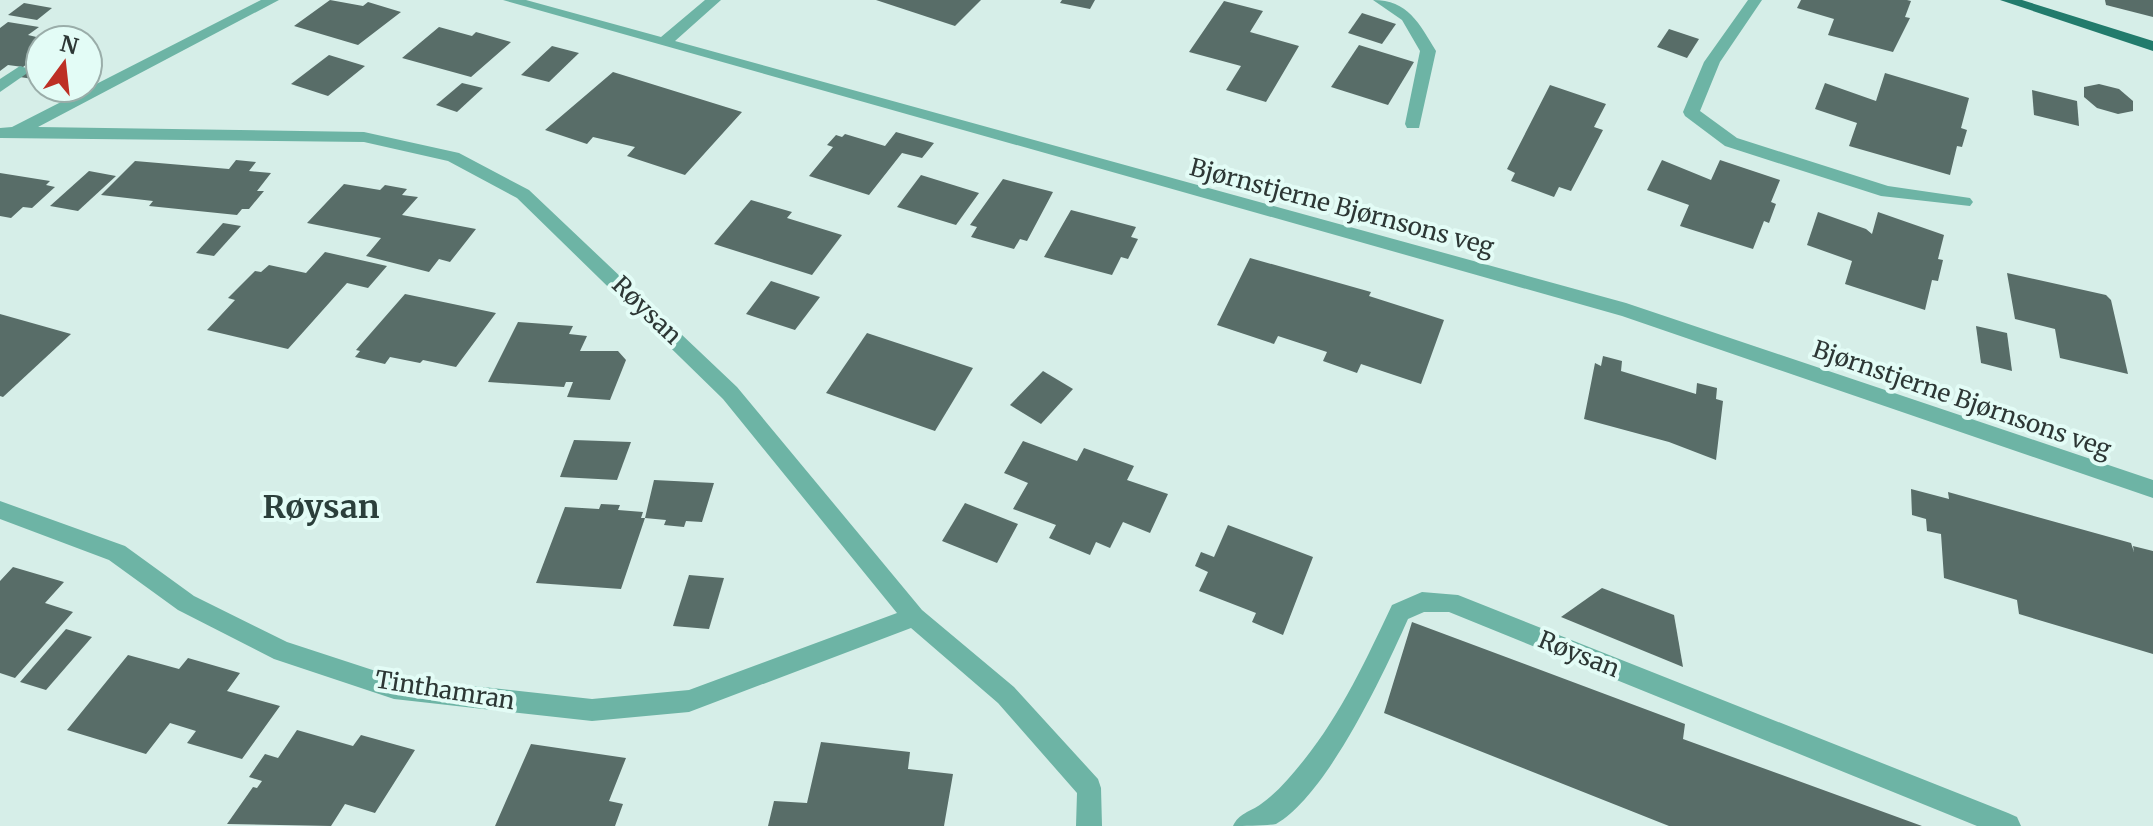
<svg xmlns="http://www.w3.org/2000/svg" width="2153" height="826" viewBox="0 0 2153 826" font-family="Merriweather,serif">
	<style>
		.building { fill: #586d68 }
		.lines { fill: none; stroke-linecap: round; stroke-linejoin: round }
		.minor { fill: #6db4a5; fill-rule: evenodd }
		.major { fill: #227b6c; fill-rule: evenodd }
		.labels { text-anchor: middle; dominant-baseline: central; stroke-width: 8; stroke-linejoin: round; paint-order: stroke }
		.street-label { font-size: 24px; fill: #2d3735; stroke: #e3fcf6 }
		.district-label { font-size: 32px; font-weight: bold; fill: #2b3f3b; stroke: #e3fcf6 }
	</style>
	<rect width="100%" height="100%" fill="#d6eee8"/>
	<g class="building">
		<path d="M330,0L363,6L368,2L401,12L358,45L294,26Z"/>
		<path d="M876,0H981L955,26Z"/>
		<path d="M1062,0H1095L1090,9L1060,3Z"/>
		<path d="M1801,0H1907L1911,1L1905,17L1910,18L1893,52L1828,35L1834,19L1797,8Z"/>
		<path d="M2105,0H2153V17L2106,5Z"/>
		<path d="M1224,1L1263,11L1250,32L1299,46L1266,102L1226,90L1241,66L1189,52Z"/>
		<path d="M24,3L52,8L37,20L8,15Z"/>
		<path d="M1362,13L1396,24L1382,44L1348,33Z"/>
		<path d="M8,22L39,27L28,35L49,40H40V54L23,67L8,65L0,71V28Z"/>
		<path d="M439,27L472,36L476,32L511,42L471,77L402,58Z"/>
		<path d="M1669,29L1699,39L1687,58L1657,47Z"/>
		<path d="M1359,45L1414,62L1388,105L1331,87Z"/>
		<path d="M552,46L579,53L549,82L521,75Z"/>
		<path d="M329,55L365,66L328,96L291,84Z"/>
		<path d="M40,61L39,80L20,77Z"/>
		<path d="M613,72L742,112L685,175L627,156L635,147L593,137L587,144L545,130Z"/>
		<path d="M1885,73L1969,98L1961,128L1967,130L1962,147L1957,146L1950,175L1849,146L1857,123L1815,109L1825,83L1876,101Z"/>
		<path d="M462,83L483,88L457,112L436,105Z"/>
		<path d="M2099,84L2119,89L2133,101V111L2118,114L2097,108L2084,97V87Z"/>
		<path d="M1550,85L1606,104L1594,127L1603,130L1571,191L1559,187L1554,197L1511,181L1515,173L1507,169Z"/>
		<path d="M2032,90L2077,101L2079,126L2034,115Z"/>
		<path d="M896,132L934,143L922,158L902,153L869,195L809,176L833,147L827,145L836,135L842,137L845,134L885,146Z"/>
		<path d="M236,160L256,162L249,171L271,173L257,191H264L249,209H242L237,215L149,206L153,201L101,195L135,161L229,169Z"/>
		<path d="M1662,160L1711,180L1720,160L1780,180L1771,202L1776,204L1769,223L1764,221L1753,249L1680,226L1689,205L1647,190Z"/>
		<path d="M89,171L116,176L78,211L50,206Z"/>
		<path d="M0,173L50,181L46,185L55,187L32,208L23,207L11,218L0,216Z"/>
		<path d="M921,175L979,193L956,225L897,207Z"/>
		<path d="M1003,179L1053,192L1027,241L1020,239L1014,249L971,237L977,227L970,225Z"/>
		<path d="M344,184L380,190L385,185L407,189L402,195L418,197L402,215L476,229L450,262L439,259L429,272L366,256L381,238L307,223Z"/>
		<path d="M751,200L792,212L787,218L842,235L812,275L714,244Z"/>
		<path d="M1071,210L1136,227L1131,237L1138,239L1128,259L1121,257L1112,275L1044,257Z"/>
		<path d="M1818,212L1866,229L1872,234L1878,212L1944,235L1938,259L1943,260L1938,281L1932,280L1925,310L1845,284L1852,261L1807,245Z"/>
		<path d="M223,223L241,226L214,256L196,253Z"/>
		<path d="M325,252L387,266L368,288L347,283L288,349L207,330L235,300L228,298L255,271L261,272L269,265L306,273Z"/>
		<path d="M1250,258L1371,292L1369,296L1444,320L1421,384L1361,364L1357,373L1323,361L1327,352L1278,336L1274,344L1217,325Z"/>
		<path d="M2007,273L2106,295L2111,300L2128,374L2060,358L2055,329L2015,319Z"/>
		<path d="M771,281L820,297L795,330L746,314Z"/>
		<path d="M405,294L496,313L456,367L423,360L420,363L390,357L385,364L355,357L360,351L356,350Z"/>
		<path d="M0,314L71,334L3,397L0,396Z"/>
		<path d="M518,322L573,326L569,334L587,336L580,351H618L626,360L610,400L567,397L573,382H566L564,387L488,382Z"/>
		<path d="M1976,326L2007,333L2012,371L1981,363Z"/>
		<path d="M867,333L973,368L935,431L826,393Z"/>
		<path d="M1603,356L1622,361L1621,371L1696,394L1697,383L1717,388L1716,399L1723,401L1716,460L1669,442L1584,419L1595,363L1601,366Z"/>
		<path d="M1043,371L1073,389L1041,424L1010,405Z"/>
		<path d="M574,440L631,442L617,480L560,477Z"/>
		<path d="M1023,441L1077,461L1084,448L1134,466L1127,480L1168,494L1150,533L1123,522L1110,548L1096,542L1090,555L1049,538L1056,525L1013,509L1028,483L1004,473Z"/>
		<path d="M654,480L714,483L702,522L686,521L684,527L664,525L666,520L645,518L621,589L536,583L565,507L599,509L601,504L620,505L618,510L643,512L641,518H645Z"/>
		<path d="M1911,489L1949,499L1948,492L2131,543L2134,552L2133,546L2153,551V654L2019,614L2017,600L1944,578L1941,534L1927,531L1926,519L1912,515Z"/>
		<path d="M965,503L1018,524L997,563L942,541Z"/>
		<path d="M1228,525L1313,557L1283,635L1252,622L1256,613L1199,591L1208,572L1195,566L1201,552L1214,557Z"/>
		<path d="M13,567L64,582L45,603L73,612L15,678L0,673V581Z"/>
		<path d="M689,575L724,578L709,629L673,626Z"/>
		<path d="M1602,588L1674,615L1683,667L1561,617Z"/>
		<path d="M1412,622L1685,724L1683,739L1922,826H1669L1384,713Z"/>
		<path d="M66,629L92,637L46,690L20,682Z"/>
		<path d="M128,655L179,669L188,658L240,673L227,691L280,706L242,759L187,743L196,731L170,723L146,754L67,730Z"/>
		<path d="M297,730L353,746L361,735L415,750L375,813L345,804L331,826L227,824L253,787L257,788L262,781L249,777L265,754L278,758Z"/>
		<path d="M821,742L910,752L908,769L953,774L944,826H768L774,801L807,803Z"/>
		<path d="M531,744L626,758L609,801L623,804L615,826H495Z"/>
	</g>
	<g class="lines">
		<g class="minor">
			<path d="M261,0H279L38,127L364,132L459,153L529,190L737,387L922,610L1014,687L1098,779L1101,788L1102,826H1076L1077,793L998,703L911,628L689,712L592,721L394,699L274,659L178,610L109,560L0,519V501L125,546L194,596L287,642L394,677L592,699L689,690L897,613L723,399L517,198L448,161L364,142L0,138V128L12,127Z"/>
			<path d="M503,0H526L661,37L705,0H721L675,41L1626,303L2153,480V498L1622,316Z"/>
			<path d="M1373,0C1408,0 1419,23 1436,51L1419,128H1407L1405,124L1420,51L1402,20Z"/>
			<path d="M1748,0H1762L1720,62L1700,111L1737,138L1888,186L1970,198L1973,202L1970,206L1881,196L1725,146L1685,116L1683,112L1704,62Z"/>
			<path d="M20,66L26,68V74L0,92V79Z"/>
			<path d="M1422,592L1458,595L2008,813L2017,817L2021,826H1977L1449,612H1424L1408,619C1384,673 1327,795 1276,824C1265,826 1245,826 1233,826C1239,813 1250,812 1261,804C1278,792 1291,776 1304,760C1341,714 1367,658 1392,605Z"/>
		</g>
		<path class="major" d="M2000,0H2022L2153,41V51Z"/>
	</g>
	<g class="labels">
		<g class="street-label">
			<text transform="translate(1342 207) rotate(15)">Bjørnstjerne Bjørnsons veg</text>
			<text transform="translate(647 310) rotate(44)">Røysan</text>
			<text transform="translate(1962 399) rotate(19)">Bjørnstjerne Bjørnsons veg</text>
			<text transform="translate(1579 654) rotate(22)">Røysan</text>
			<text transform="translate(445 690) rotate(9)">Tinthamran</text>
		</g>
		<g class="district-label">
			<text x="321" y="507">Røysan</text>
		</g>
	</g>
	<g transform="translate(64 64) rotate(15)"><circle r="38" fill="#e3fcf6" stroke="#9aada9" stroke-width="2"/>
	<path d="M0-6L14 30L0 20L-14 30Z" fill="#bd2f24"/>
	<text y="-12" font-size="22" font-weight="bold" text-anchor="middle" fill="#2d3735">N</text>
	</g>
</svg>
